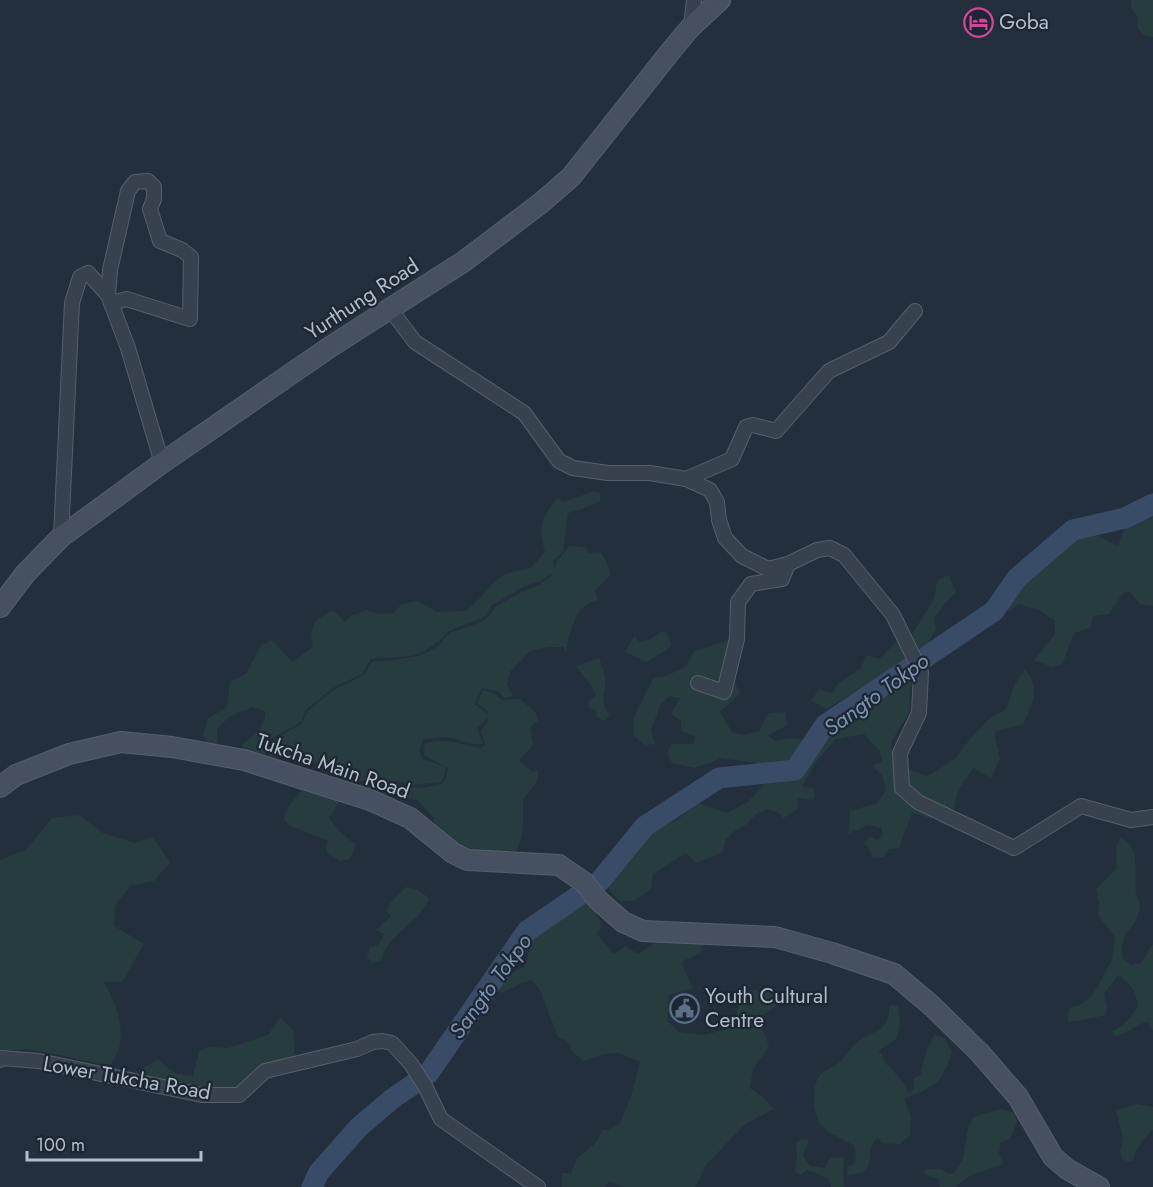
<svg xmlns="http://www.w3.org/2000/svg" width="1153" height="1187" viewBox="0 0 1153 1187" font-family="Jost,sans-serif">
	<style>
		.green { fill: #263c3f; fill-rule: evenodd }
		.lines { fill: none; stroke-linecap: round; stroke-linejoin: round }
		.river { stroke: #394c67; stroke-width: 21 }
		.street-casing { stroke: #565f6c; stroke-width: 16 }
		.secondary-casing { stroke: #565f6c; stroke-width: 22 }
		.street { stroke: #38414e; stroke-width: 14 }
		.secondary { stroke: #465061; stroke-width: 20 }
		.labels { text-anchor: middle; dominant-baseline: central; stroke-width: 4.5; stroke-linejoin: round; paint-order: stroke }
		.poi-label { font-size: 21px; fill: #b4bcc9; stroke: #1d2633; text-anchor: start }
		.street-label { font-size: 21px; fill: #b4bcc9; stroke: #1d2633 }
		.water-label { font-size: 22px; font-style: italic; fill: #7c92b1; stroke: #1d2633 }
	</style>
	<rect width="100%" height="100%" fill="#242f3e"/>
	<g class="green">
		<path d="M1131,0H1153V37L1145,36L1138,29L1137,17L1131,6Z"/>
		<path d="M594,491L600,494V501L582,509L568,513L564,545L562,553L553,561L554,568L557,561L569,546H574L587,548L589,553L600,552C606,559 609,565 610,575L595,590L598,601C575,603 570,633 566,651L563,647H549L530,651L510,672L507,684L513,696L504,698L499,692L482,688L475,704L486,713L488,717L487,711L477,703L482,692L484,690L493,693L502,700L520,699L536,713L538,721L530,727L533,745L519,761L533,772L537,770L538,772C539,785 530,789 523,799C523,818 526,842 512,856L481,854L467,849L448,840L433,825L434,818L418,801L405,797L390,794L373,797L352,787L358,784L366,785L380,783L393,784L408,787L423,788L442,784L446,778L448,768L446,767L442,782L411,785L397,781L379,780L372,782L359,781L349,784L333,776L329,769C310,760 290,756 269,756L265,744L301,724L308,711L321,700L333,690L364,675L371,663L374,661H388L418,656L438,647L445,637L452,632L482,622L490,615L495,607L522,592L539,585L551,576L552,573L541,581L525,586L492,605L486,616L447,632L440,640L425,651L411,656L371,659L362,674L333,688L306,710L301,722L262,744L265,746V755L256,758L243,751L242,745C254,735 266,728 265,711L252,707L229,717L217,729L218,746H209L203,734L208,718L227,707L230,681L246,674L261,645L272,640L292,662L313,647L311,635L315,621L333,610L345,622L351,616L366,610L380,614L393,613L402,604L418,601L437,612L466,611L481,597L492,584L505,574L531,568L545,552C538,524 540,521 557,498L564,502ZM488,718L489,719L481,731L485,745L481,748C469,747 458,742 446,741C439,740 432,742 425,743L424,755L444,766L423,759L419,749L424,739C430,739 437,737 444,737C457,737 470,747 483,743L477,728Z"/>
		<path d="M1153,512V606L1140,604L1129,591L1123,593L1109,614L1093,616L1090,628L1074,633L1062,665L1052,667L1034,660L1055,634V621L1039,610L1018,604L1011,611L1006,610L1018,584L1033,569L1071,538L1097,535L1118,546L1124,530L1138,518Z"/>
		<path d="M949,575L956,592L946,602L934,618L936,629L929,642L880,676L827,709L811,701L819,689L832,693L840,682L860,669L867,655L879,659L895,643L911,640L914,631L934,600L937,581Z"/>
		<path d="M661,632H666L669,637L671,645L666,650L647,662L625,652L634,636L640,642L649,640Z"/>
		<path d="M732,639L735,649L734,681L740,693L720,712L732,732L744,735L759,731L769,713L786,712L787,726L767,735L775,741L792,738L819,742L831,730L851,721L863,709L880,697L897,686L913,678L910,688L909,713L891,742L894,764L927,776L938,770L957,757L969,740L988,720L1006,709L1015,684L1025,669C1041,689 1033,703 1023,724L994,732L1000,759L991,778L973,768C963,782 954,793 954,812L930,818L912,813L899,848L889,849L884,857L873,858L871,852L864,843L870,836L877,840L883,835L881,828L868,825L848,834L850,811L878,803L886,789L882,775L872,766L882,761L880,752L864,734L836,739L816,762L802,786L815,789L814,800L797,798L798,809L783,818L779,813L768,809L756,814L747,824L736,830L725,840L723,852L697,863L686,853L653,874L651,889L634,901H620L609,890L608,878L632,849L656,826L674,822L699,803L726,813L748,802L766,782L761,768L756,763L720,758L713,762L694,768L672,763L667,754L671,744H693L696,737L681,731V721L671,714L680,698L670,696L661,704L651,730L655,744L645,745L633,735L634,717L653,678L666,676L687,666L693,652Z"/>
		<path d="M599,658C601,664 604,671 605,677C607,692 598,699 610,715L604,721L597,717L596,711L588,707L589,701L596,695C592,683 582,676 576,666Z"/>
		<path d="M249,767L337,793L339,802L329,818L340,832L356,845L350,859L340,861L328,854L326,848L328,841L290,826L284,820C285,807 294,801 301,791L251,773Z"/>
		<path d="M79,815L103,833L135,843L152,837L170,862L154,881L130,886L115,906L114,926L144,944L122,982H104C115,1000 123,1022 120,1044C119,1051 114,1059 110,1066L69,1057L27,1049L0,1051V860L26,850L52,818Z"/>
		<path d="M1120,837C1143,850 1133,871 1136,893C1137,897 1140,902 1140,907C1138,928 1117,932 1123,959L1131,965L1141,963L1153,944V1031L1148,1022C1135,1023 1127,1036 1114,1036L1112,1031C1125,1026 1131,1017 1138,1006C1135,989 1132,985 1118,975L1104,994L1107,1006L1106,1015L1078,1021H1068L1067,1014L1071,1007L1080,1005L1092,996L1112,960L1115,937L1098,915L1099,902L1096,889L1117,868L1116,848Z"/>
		<path d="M406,887L418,890L429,898C422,921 389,932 381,960L373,963L367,957L370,947L378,945L384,934L376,930L391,916L386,911L391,902Z"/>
		<path d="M579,899L593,906L602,925L597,934L614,954L625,946L638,954L663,938L705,943L700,953L681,962L693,988L669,995L667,1021L679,1032L703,1035L725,1030L736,1016L741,995L755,990L769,991L781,1002L759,1018L769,1046L753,1069L750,1088L765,1099L774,1109L745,1124L707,1164L695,1187H623L609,1181L605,1187H562V1173H571L577,1158L596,1143L602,1130H608L620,1124L632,1093L640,1062L619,1053L604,1054L583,1061L572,1051L567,1041L558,1037L540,990L532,980L524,982L500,994L499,985L502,978L525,966L533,937L541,930L556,924L571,913Z"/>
		<path d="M893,1005L898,1006L900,1023L897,1038L878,1051L881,1053L886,1064L891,1068L905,1085L908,1093L914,1089V1078L921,1075C923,1060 927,1049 934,1035L945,1038L952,1052L947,1066L938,1082L930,1086L925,1090L904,1099L911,1116L910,1135L900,1144L883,1143L877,1138C862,1153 882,1173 847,1175L848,1166L855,1163L856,1153L854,1146C845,1140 834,1136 826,1130C812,1120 810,1088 820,1075C824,1070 831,1069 836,1065C843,1060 848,1051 854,1045C869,1030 889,1035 889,1007Z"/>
		<path d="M280,1018L293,1030L295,1050L293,1061L245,1082L230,1091L210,1087L192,1086L141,1076L142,1069L158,1059C170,1071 175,1075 193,1076L199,1051L209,1047L228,1048L268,1035Z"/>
		<path d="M1137,1104L1153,1107V1130C1144,1138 1136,1148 1133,1160L1127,1162L1122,1159L1120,1151L1123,1138L1116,1110Z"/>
		<path d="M1001,1109L1015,1113L1017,1121L1010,1139L1001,1142L999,1153L1003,1164L970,1176L954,1187H940L939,1186L940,1180L923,1173L926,1169H940L949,1174L954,1173L963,1159L968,1128L973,1117Z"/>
		<path d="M801,1139L809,1140L803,1156L810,1166L825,1168L830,1158L844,1157L843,1171L844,1187H831L828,1178L808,1170L800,1175L795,1172L797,1156L796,1143Z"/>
	</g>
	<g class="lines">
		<path class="river" d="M312,1187L319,1172L359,1127L392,1099L428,1074L527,931L600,881L645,826L719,778L795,770L825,725L994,611L1017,578L1073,530L1125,518L1153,504"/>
		<defs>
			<g id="street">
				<path d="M691,27L694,0"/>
				<path d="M108,295L110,270L128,191L135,182L148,181L154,187V199L150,209L160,241L182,250L191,257L190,319L127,299L111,303"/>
				<path d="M390,309L415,342L524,413L559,461L573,468L608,473H650L686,479L710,490L717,502L719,520L725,538L742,556L768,569L788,564L817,550L830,548L844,555L893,615L921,672L919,713L900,753L902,788L918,802L1014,848L1081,806L1131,820L1153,817"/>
				<path d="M686,479L732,459L746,427L753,425L776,431L829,371L889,342L915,311"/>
				<path d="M61,537L72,303L80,277L88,273L108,295L111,303L128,348L162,463"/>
				<path d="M698,683L724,692L737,639L738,602L751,584L782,579L788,564"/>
				<path d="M0,1060L2,1058L39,1061L202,1095H239L265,1071L357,1049L373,1042L382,1041L392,1043L411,1064L425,1086L441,1119L538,1187"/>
			</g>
			<g id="secondary">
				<path d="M0,607L25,574L61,537L162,463L330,347L463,262L541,203L571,177L674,47L691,27L720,0"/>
				<path d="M0,787L16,775L69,754L121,742L172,747L244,760L370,800L410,818L453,853L467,860L559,865L585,883L597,899L623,922L643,931L775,937L832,953L894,974L932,1006L980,1053L1018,1097L1053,1157L1067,1169L1099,1187"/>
			</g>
		</defs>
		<use href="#street" class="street-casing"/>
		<use href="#secondary" class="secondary-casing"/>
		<use href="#street" class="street"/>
		<use href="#secondary" class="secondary"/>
	</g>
	<defs>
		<symbol id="hotel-ring" viewBox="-11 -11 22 22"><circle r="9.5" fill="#1d2633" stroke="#d1479c" stroke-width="1.5"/><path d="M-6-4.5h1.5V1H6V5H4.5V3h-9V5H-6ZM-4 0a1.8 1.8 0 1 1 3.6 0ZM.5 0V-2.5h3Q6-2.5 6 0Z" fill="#d1479c"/></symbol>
		<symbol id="civic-ring" viewBox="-11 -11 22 22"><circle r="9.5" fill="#1d2633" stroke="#5c6f8a" stroke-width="1.5"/><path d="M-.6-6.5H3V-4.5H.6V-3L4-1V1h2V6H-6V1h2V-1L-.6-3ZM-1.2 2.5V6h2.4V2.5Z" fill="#5c6f8a"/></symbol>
	</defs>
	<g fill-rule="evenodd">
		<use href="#hotel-ring" x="962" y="6" width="33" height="33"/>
		<use href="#civic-ring" x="668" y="992" width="33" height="33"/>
	</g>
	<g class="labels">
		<g class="poi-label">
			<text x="999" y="22">Goba</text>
			<text x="705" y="996">Youth Cultural<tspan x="705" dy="24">Centre</tspan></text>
		</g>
		<g class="street-label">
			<text transform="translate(362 299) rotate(-33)">Yurthung Road</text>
			<text transform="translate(333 766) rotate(19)">Tukcha Main Road</text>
			<text transform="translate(127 1078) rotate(10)">Lower Tukcha Road</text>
		</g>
		<g class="water-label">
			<text transform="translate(876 694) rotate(-36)">Sangto Tokpo</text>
			<text transform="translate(490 986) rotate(-54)">Sangto Tokpo</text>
		</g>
	</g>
	<path d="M27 1151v9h174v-9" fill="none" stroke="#b4bcc9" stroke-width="3"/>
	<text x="36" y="1151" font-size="18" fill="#b4bcc9" stroke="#1d2633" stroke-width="4.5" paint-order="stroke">100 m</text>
</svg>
